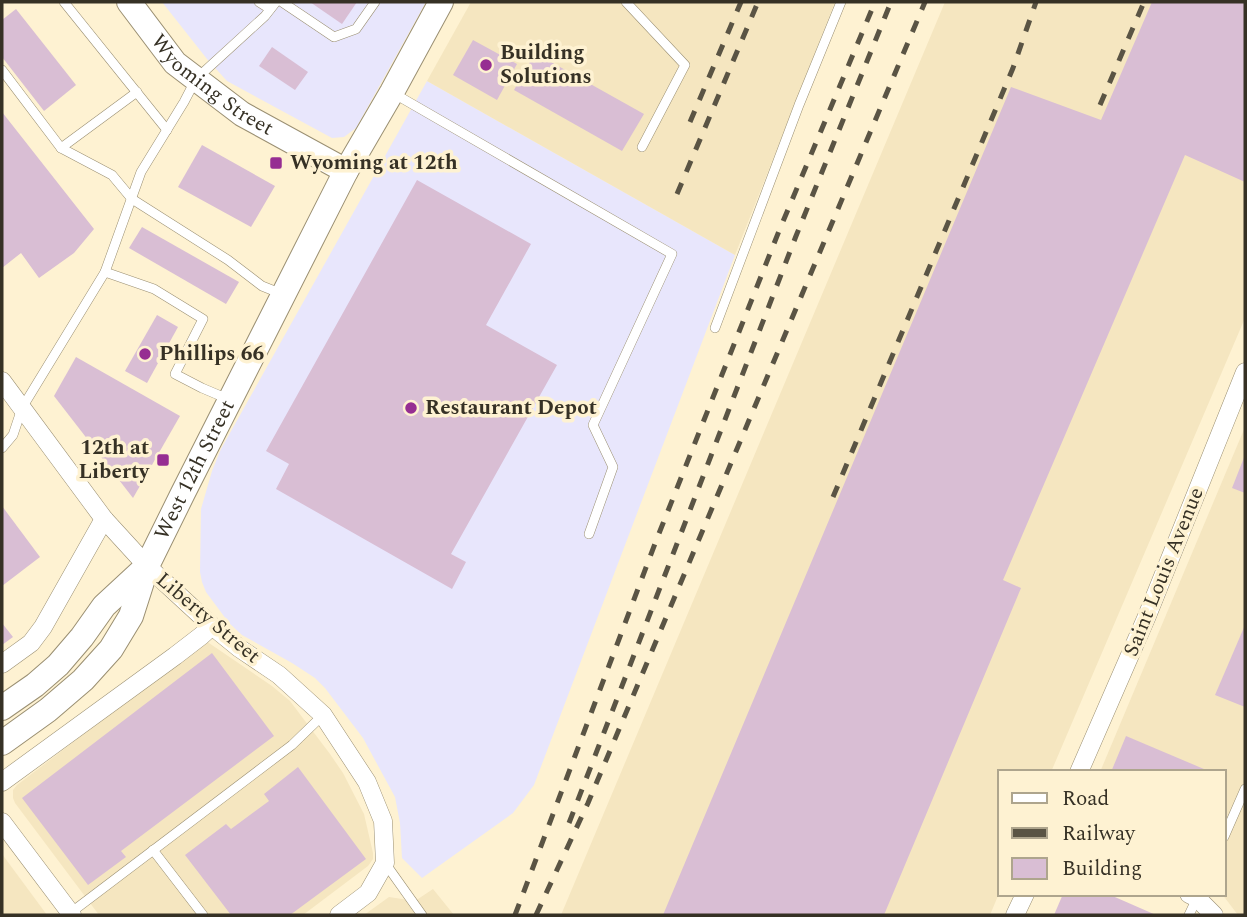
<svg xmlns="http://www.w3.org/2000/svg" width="1247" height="917" viewBox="0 0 1247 917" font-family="Spectral,serif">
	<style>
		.commercial { fill: #e8e6fc }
		.built { fill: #f5e6c0 }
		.building { fill: #d9bed4 }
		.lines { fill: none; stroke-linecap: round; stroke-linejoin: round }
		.lane-casing { stroke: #9a8f72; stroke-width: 10 }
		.street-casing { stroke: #9a8f72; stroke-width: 19 }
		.secondary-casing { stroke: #9a8f72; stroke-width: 26 }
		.lane { stroke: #fff; stroke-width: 9 }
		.street { stroke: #fff; stroke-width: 18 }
		.secondary { stroke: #fff; stroke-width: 24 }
		.rail { stroke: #5a5444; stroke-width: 5; stroke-dasharray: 12 12; stroke-linecap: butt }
		.poi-dot { fill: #962e92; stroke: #fef2d2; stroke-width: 2.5 }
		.labels { text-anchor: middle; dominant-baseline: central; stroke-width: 7; stroke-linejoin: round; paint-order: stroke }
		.poi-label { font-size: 21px; font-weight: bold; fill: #363125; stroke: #fef2d2; text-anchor: start }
		.street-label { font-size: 21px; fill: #363125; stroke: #fef2d2 }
	</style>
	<rect width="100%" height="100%" fill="#fef2d2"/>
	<g class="commercial">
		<path d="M162,2H426L356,128L344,137L332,138L227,81L207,59Z"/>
		<path d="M427,81L735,255L534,785L513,813L422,878L402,858L400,823L395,797L363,738L325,688L315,678L292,663L242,635L229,623L206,592L202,582L200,572L201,509L212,471L221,449Z"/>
	</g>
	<g class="built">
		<path d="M471,2H835L735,255L427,81Z"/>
		<path d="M945,2H1245V318L1051,772H1000V891L990,915H561Z"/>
		<path d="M1245,427V915H1238L1222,894H1224V772H1100Z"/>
		<path d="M206,641L272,686L290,701L330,754L343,773L364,814L373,853V859L368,866L303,915H99L15,803L13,798V790L17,785Z"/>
		<path d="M2,854L47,915H2Z"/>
		<path d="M433,889L454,915H364L389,897L415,901Z"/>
	</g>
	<g class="building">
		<path d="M310,2H357L342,24Z"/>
		<path d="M1152,2H1245V182L1185,155L1003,580L1021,588L884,915H663L1011,87L1101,120Z"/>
		<path d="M16,9L76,85L44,111L2,57V20Z"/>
		<path d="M473,40L517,64L497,100L453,75Z"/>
		<path d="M272,47L308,72L295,90L259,66Z"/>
		<path d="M535,53L644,114L622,151L514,90Z"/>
		<path d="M2,112L94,229L74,253L39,278L21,253L2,268Z"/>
		<path d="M202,145L275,186L251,227L178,187Z"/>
		<path d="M417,180L531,244L486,325L557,365L451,554L466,562L452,589L276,489L289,464L266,451Z"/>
		<path d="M142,227L239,282L226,304L129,248Z"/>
		<path d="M157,315L178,327L147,383L125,371Z"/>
		<path d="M76,357L180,416L133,498L54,396Z"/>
		<path d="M1245,455V493L1232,488Z"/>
		<path d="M2,506L40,557L2,586Z"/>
		<path d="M2,623L13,637L2,645Z"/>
		<path d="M1245,625V707L1215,695Z"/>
		<path d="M212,653L274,736L121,851L126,857L88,885L22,798Z"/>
		<path d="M1126,736L1211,772H1111Z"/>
		<path d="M298,767L366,859L290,915H231L185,855L226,824L231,829L269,801L264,794Z"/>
		<path d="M1063,894H1108L1156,915H1054Z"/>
	</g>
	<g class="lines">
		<defs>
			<g id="lane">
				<path d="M64,2L167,130"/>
				<path d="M259,2L270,9"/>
				<path d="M282,2L334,37L356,29L375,2"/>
				<path d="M626,2L685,65L642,147"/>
				<path d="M2,70L61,148L112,175L132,199L228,260L262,286L282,294"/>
				<path d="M393,93L672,254L593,425L613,467L589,534"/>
				<path d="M61,148L137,92"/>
				<path d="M105,272L154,289L203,319L175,374L202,388L228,399"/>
				<path d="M715,328L799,105L841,2"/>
				<path d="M2,448L13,435L22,408L105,272L141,172L184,102L196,79L265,16L276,2"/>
				<path d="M1224,837L1245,789"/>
				<path d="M153,850L203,915"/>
				<path d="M385,863L422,915"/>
				<path d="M69,914L292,745L323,715"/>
				<path d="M1189,915L1198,896"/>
			</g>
			<g id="street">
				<path d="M2,381L104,519L147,566L212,626L239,648L279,675L323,715L367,782L383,821L385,863L368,893L339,915"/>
				<path d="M2,664L31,643L43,627L104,519"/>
				<path d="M1079,772L1147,616L1245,372"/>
				<path d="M2,782L175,656L201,636L212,626"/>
				<path d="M2,822L72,915"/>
				<path d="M1189,894L1197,898L1214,915"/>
				<path d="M1015,915L1025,894"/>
			</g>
			<g id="secondary">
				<path id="s1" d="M129,2L175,63L242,114L346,171"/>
				<path d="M2,708L35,685L58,665L82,637L104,606L144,569"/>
				<path id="s2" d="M2,743L48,710L83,680L111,649L131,616L147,566L183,493L346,171L392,92L441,2"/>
			</g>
		</defs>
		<use href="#lane" class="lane-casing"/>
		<use href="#street" class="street-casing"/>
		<use href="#secondary" class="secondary-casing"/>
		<use href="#lane" class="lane"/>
		<use href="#street" class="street"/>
		<use href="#secondary" class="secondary"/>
		<g class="rail">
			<path d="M1100,105L1144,2"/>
			<path d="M690,122L741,2"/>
			<path d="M677,194L758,2"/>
			<path d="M833,497L1013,68L1036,2"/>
			<path d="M569,823L796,236L891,2"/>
			<path d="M515,915L656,541L779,231L875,2"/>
			<path d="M536,915L588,803L925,2"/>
		</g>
	</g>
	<g class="poi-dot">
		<circle cx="486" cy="65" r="7"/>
		<rect x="269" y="156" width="14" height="14" rx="3.5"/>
		<circle cx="145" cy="354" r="7"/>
		<circle cx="411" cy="408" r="7"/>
		<rect x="156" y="453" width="14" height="14" rx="3.5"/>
	</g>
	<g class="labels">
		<g class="poi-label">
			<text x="500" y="53">Building<tspan x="500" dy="24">Solutions</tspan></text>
			<text x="290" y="163">Wyoming at 12th</text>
			<text x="159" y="354">Phillips 66</text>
			<text x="425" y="408">Restaurant Depot</text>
			<text x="149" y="448" text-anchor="end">12th at<tspan x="149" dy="24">Liberty</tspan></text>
		</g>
		<g class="street-label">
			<text stroke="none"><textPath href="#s1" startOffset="119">Wyoming Street</textPath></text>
			<text stroke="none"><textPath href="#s2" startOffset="343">West 12th Street</textPath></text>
			<text transform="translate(1164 572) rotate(-68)">Saint Louis Avenue</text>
			<text transform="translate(208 618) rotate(40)">Liberty Street</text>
		</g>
	</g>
	<rect width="1247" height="917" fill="none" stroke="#363125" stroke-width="7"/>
	<rect x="998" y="770" width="228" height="126" fill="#fef2d2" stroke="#aea58d" stroke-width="2"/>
	<rect x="1012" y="793" width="35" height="10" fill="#ffffff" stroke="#aea58d" stroke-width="2"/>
	<text x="1062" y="805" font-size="21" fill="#363125">Road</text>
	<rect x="1012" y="828" width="35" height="10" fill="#5a5444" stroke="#aea58d" stroke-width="2"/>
	<text x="1062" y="840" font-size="21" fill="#363125">Railway</text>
	<rect x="1012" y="858" width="35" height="21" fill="#d9bed4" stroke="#aea58d" stroke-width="2"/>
	<text x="1062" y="875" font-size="21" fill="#363125">Building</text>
</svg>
